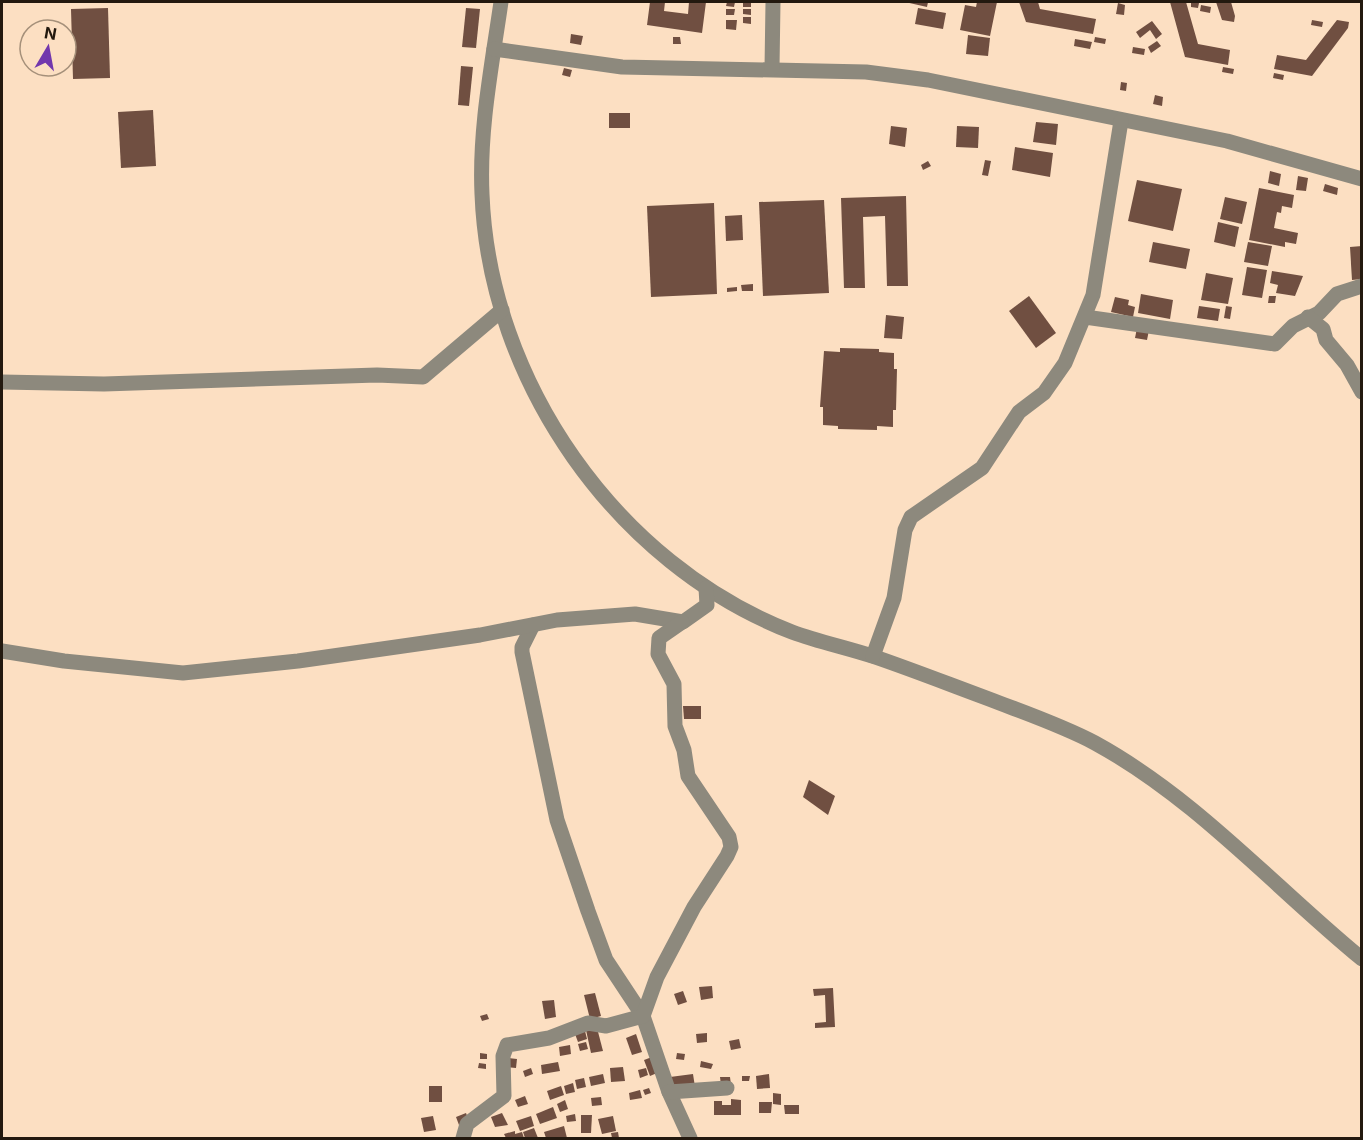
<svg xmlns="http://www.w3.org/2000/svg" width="1363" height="1140" viewBox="0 0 1363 1140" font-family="Inter,sans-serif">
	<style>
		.building { fill: #704f41 }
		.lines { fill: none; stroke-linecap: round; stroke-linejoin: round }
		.minor { stroke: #8d897d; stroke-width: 15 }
	</style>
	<rect width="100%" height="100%" fill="#fcdfc2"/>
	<g class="building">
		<path d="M650,2H665L664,11L688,14L689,2H706L702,33L647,25Z"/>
		<path d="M727,2H735L734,7L726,6Z"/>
		<rect x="743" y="2" width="8" height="5"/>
		<path d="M905,2H928L927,7Z"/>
		<path d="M977,2H997L990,36L960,30L965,5L976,7Z"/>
		<path d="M1019,2H1038L1040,9L1096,19L1093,34L1026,22Z"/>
		<path d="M1170,2H1186L1198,44L1230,50L1228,65L1185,57Z"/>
		<path d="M1191,2L1199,3L1198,8L1191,7Z"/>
		<path d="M1216,2H1231L1235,16L1234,22L1222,20Z"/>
		<path d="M1118,3L1125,5L1124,15L1116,14Z"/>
		<path d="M1201,5L1211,7L1210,13L1200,11Z"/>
		<path d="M108,8L110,78L73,79L71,9Z"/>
		<path d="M466,8L480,9L476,48L462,47Z"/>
		<path d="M918,8L946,13L943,29L915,24Z"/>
		<path d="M726,9H735L734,15H726Z"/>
		<path d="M743,9H751V15L743,14Z"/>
		<path d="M743,17H751V24L743,23Z"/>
		<path d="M726,20H737L736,30L726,29Z"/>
		<path d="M1312,20L1323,22L1322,27L1311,25Z"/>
		<path d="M1337,20L1349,22L1348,28L1312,76L1274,69L1277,55L1306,60Z"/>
		<path d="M1152,21L1162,34L1156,39L1150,30L1140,38L1136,32Z"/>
		<path d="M571,34L583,36L581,45L570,43Z"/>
		<path d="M968,35L990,38L988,56L966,54Z"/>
		<path d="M673,37H680L681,44H673Z"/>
		<path d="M1095,37L1106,39L1105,44L1094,42Z"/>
		<path d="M1075,39L1092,42L1090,49L1074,46Z"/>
		<path d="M1157,41L1161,46L1151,53L1148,47Z"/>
		<path d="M1133,47L1145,49L1144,55L1132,53Z"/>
		<path d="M461,66L473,67L469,106L458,105Z"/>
		<path d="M1223,67L1234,69L1233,74L1222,72Z"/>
		<path d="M564,68L572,70L570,77L562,75Z"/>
		<path d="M1274,73L1284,75L1283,80L1273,78Z"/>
		<path d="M1121,82L1127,83L1126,91L1120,90Z"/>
		<path d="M1155,95L1163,97L1162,106L1153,104Z"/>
		<path d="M153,110L156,166L121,168L118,112Z"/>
		<rect x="609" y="113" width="21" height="15"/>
		<path d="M1036,122L1058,124L1056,145L1033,142Z"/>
		<path d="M891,126L907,128L905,147L889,144Z"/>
		<path d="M957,126L979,127L978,148L956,147Z"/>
		<path d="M1015,147L1053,153L1050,177L1012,170Z"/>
		<path d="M985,160L991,161L988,176L982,175Z"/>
		<path d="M928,161L931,166L923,170L921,165Z"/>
		<path d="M1270,171L1281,174L1279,186L1268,183Z"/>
		<path d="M1298,176L1308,178L1306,191L1296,190Z"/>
		<path d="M1137,180L1182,189L1173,231L1128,221Z"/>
		<path d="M1325,184L1338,188L1337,195L1323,191Z"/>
		<path d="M1259,188L1294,195L1292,208L1282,206L1281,213L1277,212L1274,228L1298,233L1296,244L1285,242V247L1249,240Z"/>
		<path d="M906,196L908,286H887L885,216L863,217L865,288H844L841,198Z"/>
		<path d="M1225,197L1247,202L1242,224L1220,219Z"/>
		<path d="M824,200L829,293L763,296L759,202Z"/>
		<path d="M714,203L717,294L651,297L647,206Z"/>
		<path d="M742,215L743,240L726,241L725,216Z"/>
		<path d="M1218,222L1239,227L1235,247L1214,242Z"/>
		<path d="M1153,242L1190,249L1186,269L1149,262Z"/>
		<path d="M1248,242L1272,246L1268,266L1244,262Z"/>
		<path d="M1362,246V279L1352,280L1350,247Z"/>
		<path d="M1247,267L1267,270L1262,298L1242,295Z"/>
		<path d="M1272,271L1303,276L1295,296L1276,293L1278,285L1270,283Z"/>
		<path d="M1206,273L1233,278L1228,304L1201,300Z"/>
		<path d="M753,284V291H742L741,285Z"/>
		<path d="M737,287V291L727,292V288Z"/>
		<path d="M1141,294L1173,300L1170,319L1138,313Z"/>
		<path d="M1029,296L1056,333L1036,348L1009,311Z"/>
		<path d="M1269,296H1276L1275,303H1268Z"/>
		<path d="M1115,297L1129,300L1128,305L1135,307L1133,317L1111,312Z"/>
		<path d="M1199,306L1220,309L1218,321L1197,318Z"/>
		<path d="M1226,306L1232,307L1230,319L1224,318Z"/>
		<path d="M886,315L904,317L902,339L884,338Z"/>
		<path d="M1137,328L1149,330L1147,340L1135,338Z"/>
		<path d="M840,348L879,349V352L894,353V369H897L896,410H893V427L877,426V430L838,429V426L823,425V407H820L824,351L840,352Z"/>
		<path d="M683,706H701V719H684Z"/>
		<path d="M809,780L835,796L828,815L803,797Z"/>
		<path d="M712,986L713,998L701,1000L699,987Z"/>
		<path d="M833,988L835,1027L815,1028V1023L826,1022L825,995L814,996L813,989Z"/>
		<path d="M683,991L687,1002L678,1005L674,994Z"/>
		<path d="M595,993L601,1016L590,1019L584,995Z"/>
		<path d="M554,1000L556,1017L545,1019L542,1001Z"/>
		<path d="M487,1014L489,1019L482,1021L480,1016Z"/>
		<path d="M597,1028L603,1051L591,1053L586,1030Z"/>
		<path d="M585,1031L587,1039L578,1042L575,1034Z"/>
		<path d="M707,1033V1042L697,1043L696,1034Z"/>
		<path d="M636,1034L642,1052L632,1055L626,1038Z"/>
		<path d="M739,1039L741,1048L731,1050L729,1041Z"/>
		<path d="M586,1042L588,1049L580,1051L578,1044Z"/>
		<path d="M570,1045L571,1054L560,1056L559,1047Z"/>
		<path d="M480,1053L487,1054V1059H480Z"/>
		<path d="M677,1053L685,1054L684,1060L676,1059Z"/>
		<path d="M652,1057L657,1073L650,1076L644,1060Z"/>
		<path d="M507,1058L517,1059L516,1068L506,1067Z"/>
		<path d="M701,1061L713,1064L711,1069L700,1067Z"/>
		<path d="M558,1062L560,1071L542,1074L541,1065Z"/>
		<path d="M479,1063L486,1064V1069L478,1068Z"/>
		<path d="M623,1067L625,1081L611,1082L610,1068Z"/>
		<path d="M531,1068L533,1074L525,1077L523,1071Z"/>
		<path d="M646,1068L648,1075L640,1078L638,1070Z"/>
		<path d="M603,1074L605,1083L591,1086L589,1077Z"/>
		<path d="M693,1074L695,1087L672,1090L670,1077Z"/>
		<path d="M769,1074L770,1088L757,1089L756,1076Z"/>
		<path d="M742,1076H750L749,1081H742Z"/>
		<path d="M720,1077H730L731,1085H721Z"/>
		<path d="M584,1078L586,1087L577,1089L575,1080Z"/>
		<path d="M573,1083L575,1092L566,1094L564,1086Z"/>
		<rect x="429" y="1086" width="13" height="16"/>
		<path d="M561,1086L564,1095L550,1100L547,1091Z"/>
		<path d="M649,1088L651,1093L645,1095L643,1090Z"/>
		<path d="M640,1090L642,1098L630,1100L629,1093Z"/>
		<path d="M773,1093L781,1094V1105L773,1104Z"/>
		<path d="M525,1096L528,1104L518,1107L515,1100Z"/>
		<path d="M601,1097L602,1105L592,1106L591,1098Z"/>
		<path d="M731,1099L741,1100V1115H714V1101H722V1105H731Z"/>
		<path d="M565,1100L568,1109L560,1112L557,1104Z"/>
		<path d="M759,1102H772L771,1113H759Z"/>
		<path d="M784,1105H799V1114H785Z"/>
		<path d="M553,1107L557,1118L540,1124L536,1114Z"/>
		<path d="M466,1113L469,1121L459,1125L456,1117Z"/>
		<path d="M502,1113L508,1125L495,1127L491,1117Z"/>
		<path d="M575,1114L576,1121L567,1122L566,1116Z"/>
		<path d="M581,1115H592L591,1133H581Z"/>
		<path d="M433,1116L436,1130L424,1132L421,1118Z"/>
		<path d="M531,1116L534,1126L520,1131L516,1121Z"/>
		<path d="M613,1116L616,1131L602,1134L598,1119Z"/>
		<path d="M564,1126L567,1138H546L544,1132Z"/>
		<path d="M534,1128L538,1138H525L523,1132Z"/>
		<path d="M515,1131V1134L522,1132L524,1138H506L504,1134Z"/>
		<path d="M618,1132L619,1138H612L611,1133Z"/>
	</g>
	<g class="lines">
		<g class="minor">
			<path d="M501,2C492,65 479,129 482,194C489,381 616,564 792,632C819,642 848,648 875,657C913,670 951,685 989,699C1025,713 1061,725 1095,743C1197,799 1273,886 1362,959"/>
			<path d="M494,49L622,67L866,72L928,80L1227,141L1362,179"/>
			<path d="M772,68L773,2"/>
			<path d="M1085,317L1275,344L1293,326L1319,313L1337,294L1362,286"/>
			<path d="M1308,317L1323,329L1326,340L1347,365L1362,392"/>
			<path d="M2,382L104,384L377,375L423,377L502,310"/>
			<path d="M533,625L522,647V652L557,820L588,911L606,960L643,1016L669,1092L690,1138"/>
			<path d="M2,651L64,661L183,673L298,661L480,635L557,620L635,614L683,622L707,605L706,588"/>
			<path d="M873,656L894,598L905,530L911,517L982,468L1019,412L1044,393L1065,363L1093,295L1121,121"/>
			<path d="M669,1092L727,1088"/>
			<path d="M463,1138L467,1124L504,1096L503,1056L507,1045L549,1038L588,1023L606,1026L643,1016L657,977L694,907L727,856L731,847L729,837L688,776L684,750L675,726L674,684L658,654L659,638L682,622"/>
		</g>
	</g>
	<rect width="1363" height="1140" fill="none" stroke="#23190f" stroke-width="6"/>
	<g transform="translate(48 48) rotate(10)"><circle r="28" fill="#fcdfc2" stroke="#a5907a" stroke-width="1.5"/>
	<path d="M0-4.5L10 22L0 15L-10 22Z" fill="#7237ad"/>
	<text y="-9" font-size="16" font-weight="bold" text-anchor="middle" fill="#23190f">N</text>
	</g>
</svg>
